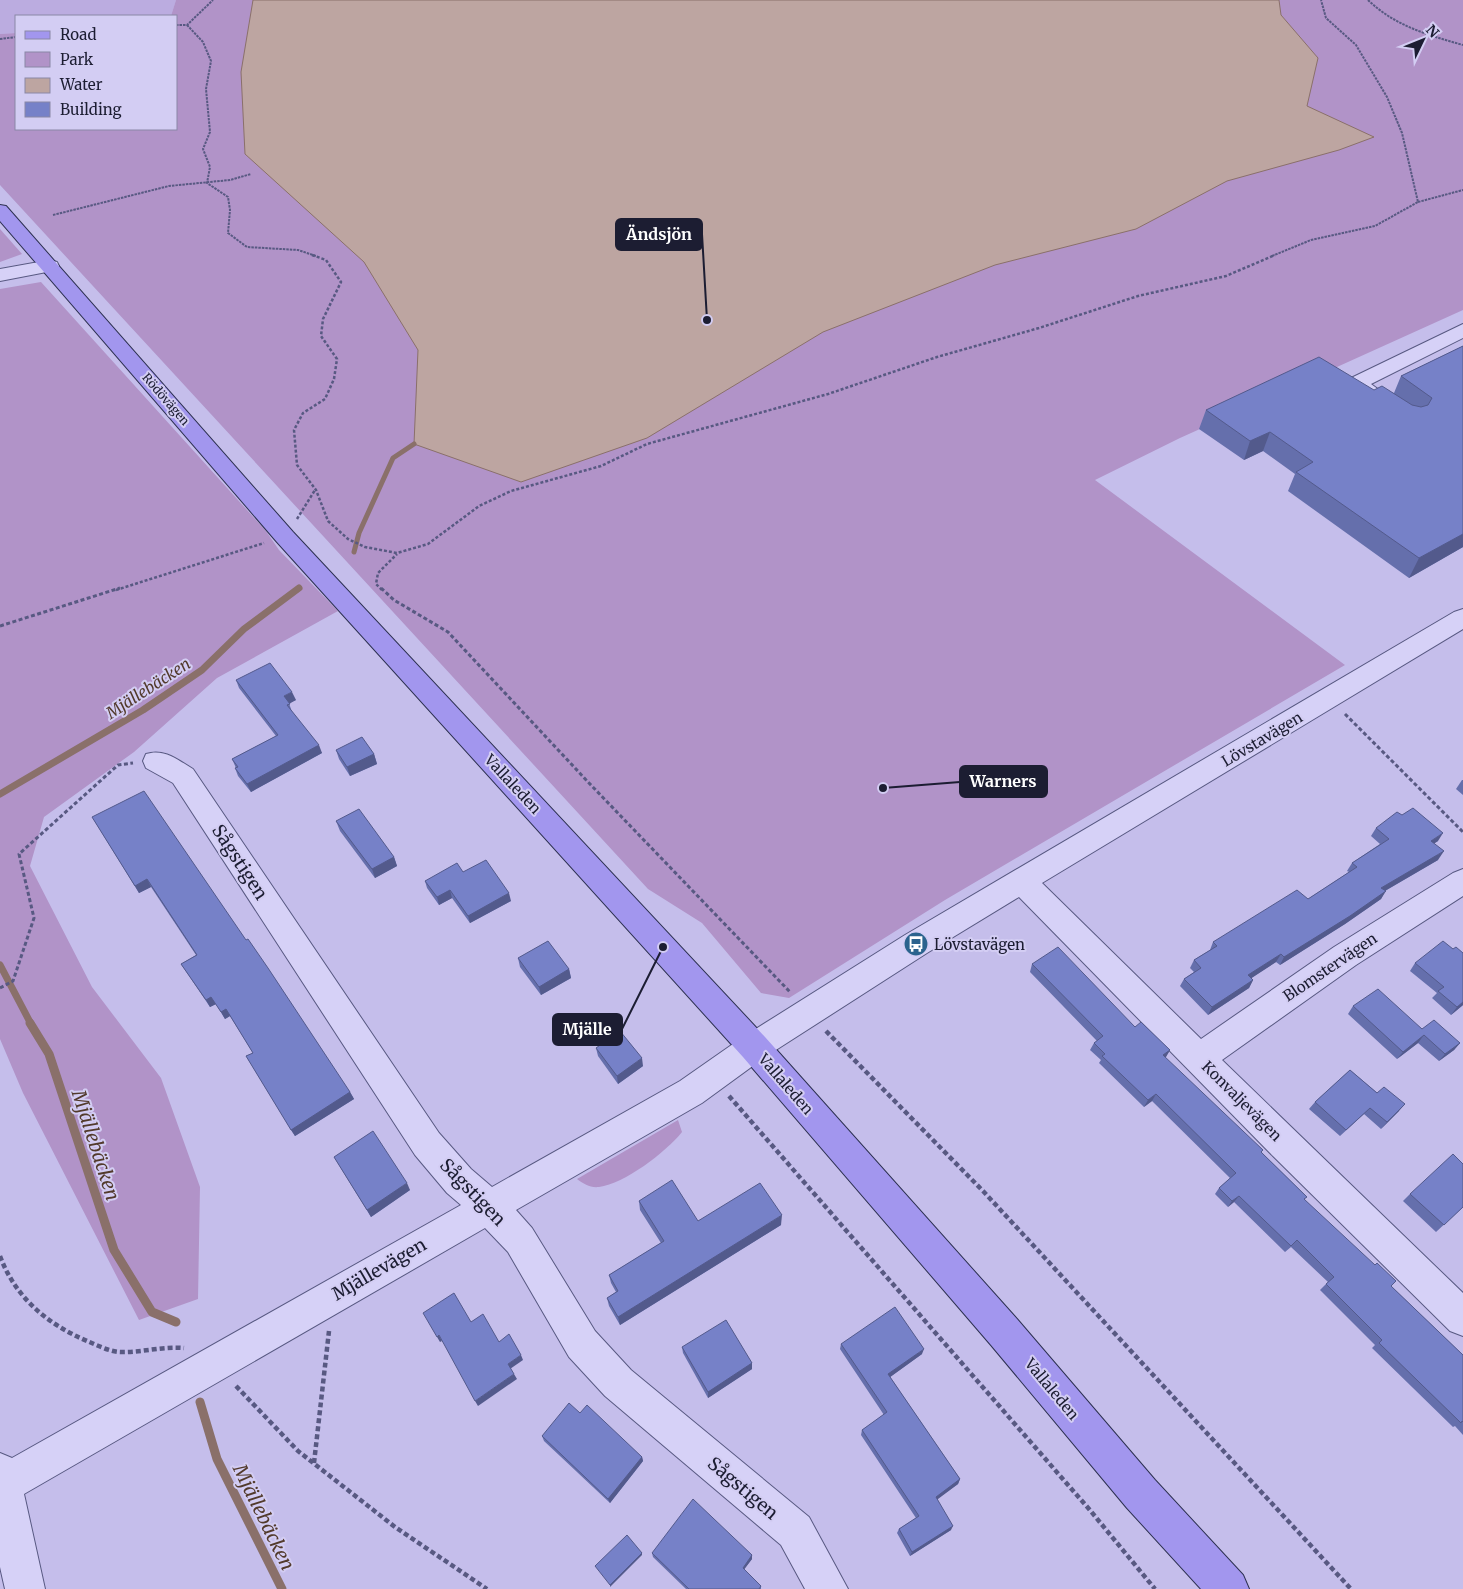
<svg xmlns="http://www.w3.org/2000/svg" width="1463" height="1589" viewBox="0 0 1463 1589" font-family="Merriweather,serif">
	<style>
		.farmland { fill: #bbace0 }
		.green { fill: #b193c8 }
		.water { fill: #bda5a1; stroke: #8a706a }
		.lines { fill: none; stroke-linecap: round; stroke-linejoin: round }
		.stream-far2 { stroke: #8a706a; stroke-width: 5 }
		.stream-far1 { stroke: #8a706a; stroke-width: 7 }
		.stream { stroke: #8a706a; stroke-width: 9 }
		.minor-casing { stroke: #585982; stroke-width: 2 }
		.major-casing { stroke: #2c3050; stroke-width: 2 }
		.path-far3 { stroke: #585982; stroke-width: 2; stroke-dasharray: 2.5 1; stroke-linecap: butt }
		.path-far2 { stroke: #585982; stroke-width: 2.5; stroke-dasharray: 3 2; stroke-linecap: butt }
		.path-far1 { stroke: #585982; stroke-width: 3; stroke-dasharray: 4 2.5; stroke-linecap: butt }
		.path { stroke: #585982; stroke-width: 4.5; stroke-dasharray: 5 3; stroke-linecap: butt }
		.minor { fill: #d6d1f7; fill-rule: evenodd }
		.major { fill: #a296ee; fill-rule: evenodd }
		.wall { fill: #656fac }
		.shaded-wall { fill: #535a8c }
		.building { fill: #7681c8; stroke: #535a8c }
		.labels { text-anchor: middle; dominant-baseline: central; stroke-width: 4; stroke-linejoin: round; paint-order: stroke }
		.far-street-label { font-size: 12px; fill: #1c1d32; stroke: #d3cdf3 }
		.street-label { font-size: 15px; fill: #1c1d32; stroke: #d3cdf3 }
		.poi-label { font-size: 15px; fill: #1c1d32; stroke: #d3cdf3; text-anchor: start }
		.water-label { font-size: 16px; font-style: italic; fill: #523a2c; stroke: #d3cdf3 }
		.near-street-label { font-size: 18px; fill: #1c1d32; stroke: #d3cdf3 }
		.near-water-label { font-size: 19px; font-style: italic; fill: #523a2c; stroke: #d3cdf3 }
		.leader { fill: none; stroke: #1c1d32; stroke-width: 2 }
		.callout-dot { fill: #1c1d32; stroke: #d3cdf3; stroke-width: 2 }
		.callout { fill: #1c1d32; stroke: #1c1d32; stroke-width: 2 }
		.callout-label { font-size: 16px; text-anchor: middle; font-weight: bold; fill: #fff }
	</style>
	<rect width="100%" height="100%" fill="#c5beeb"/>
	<path class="farmland" d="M0,0H176L171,16H16V33L0,34Z"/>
	<g class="green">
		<path d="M176,0H1463V310L1180,438L1095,480L1345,665L945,900L789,998L761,993L702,923L648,889L0,185V34L16,33V129H176V16H171Z"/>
		<path d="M0,229L22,254L0,262Z"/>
		<path d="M41,282L266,531L279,550L338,611L217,678L134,752L44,817L30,866L92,987L161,1078L200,1187L198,1299L139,1320L23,1093L0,1039V289Z"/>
		<path d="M678,1120L682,1132C666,1152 624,1184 599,1187C590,1188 584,1184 577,1179Z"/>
	</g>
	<path class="water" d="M253,0H1279L1281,15L1318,58L1307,106L1374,137L1339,150L1227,181L1136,229L995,265L823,332L647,438L521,482L414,444L418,350L364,262L245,154L241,72Z"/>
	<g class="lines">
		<g class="stream-far2">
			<path d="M354,552L359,533L393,458L414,444"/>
			<path d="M297,590L299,588"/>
		</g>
		<g class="stream-far1">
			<path d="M0,794L143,710L202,670L244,629L299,588"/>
			<path d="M0,965L31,1024"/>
		</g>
		<g class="stream">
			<path d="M30,1023L49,1054L114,1250L152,1312L176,1322"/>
			<path d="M200,1402L217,1459L282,1589"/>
		</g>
		<defs>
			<g id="minor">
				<path d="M50,260L57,262L59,266L57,270L0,281V269Z"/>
				<path d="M1463,324V338L1371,384L1394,401L1391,405C1375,409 1362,396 1349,387L1346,383L1349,379Z"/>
				<path d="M1463,609V629L1042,883L1201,1039L1334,947L1453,873L1463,869V896L1356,965L1222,1060L1463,1293V1336L1450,1331L1273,1156L1019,897L927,953L765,1057L702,1103L516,1210L532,1228L595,1331L631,1370L809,1517L848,1589H805L781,1545L605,1396L569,1357L508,1252L485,1228L24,1494L45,1589H5L0,1567V1453L12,1458L461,1205L447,1193L415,1155L173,783L146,768L143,761L146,754C164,748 178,760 193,769L439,1133L471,1169L492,1187L680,1081L743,1037L905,935L1454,612Z"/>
			</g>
			<path id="major" d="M0,205L6,206L293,532L765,1037L1017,1319L1155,1480L1243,1575L1249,1589H1201L1127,1508L991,1345L743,1057L277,542L0,221Z"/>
		</defs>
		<use href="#minor" class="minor-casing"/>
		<use href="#major" class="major-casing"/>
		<g class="path-far3">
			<path d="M1368,0C1395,26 1428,35 1463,45"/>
			<path d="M176,25H187L213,0"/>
			<path d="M187,25L203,42L211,61L206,89L210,132L203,149L210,167L207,183L228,197L230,210L228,233L247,247L298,250L316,256"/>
			<path d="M0,39L16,37"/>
			<path d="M1418,202L1463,190"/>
			<path d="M53,215L169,186L230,180L251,174"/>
			<path d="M1272,256L1311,240L1375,226L1418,202L1402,133L1387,97L1356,45L1326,18L1321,0"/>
		</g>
		<g class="path-far2">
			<path d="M312,255L326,260L341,282L323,319L321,336L337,359L334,379L325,399L303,413L294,430L297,465L316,490L328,521L348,539L365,547L397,553L428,544L479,506L511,491L601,466L647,444L828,394L937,357L1039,328L1138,296L1226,276L1275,255"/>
			<path d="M297,519L315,490"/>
			<path d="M116,590L264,543"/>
			<path d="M382,590L376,584L378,573L397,554"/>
		</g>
		<g class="path-far1">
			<path d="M381,588L394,600L448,632L589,783L791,993"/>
			<path d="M0,626L120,588"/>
			<path d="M1345,714L1463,832"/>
			<path d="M0,988L13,981L34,918L19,854L118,765L133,763"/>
		</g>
		<g class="path">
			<path d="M826,1031L983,1191L1351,1589"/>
			<path d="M729,1096L1089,1509L1155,1589"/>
			<path d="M0,1256C15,1297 47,1324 87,1341C97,1345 108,1351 119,1352C141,1353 162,1346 184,1348"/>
			<path d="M236,1386L298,1451L395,1527L487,1589"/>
			<path d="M314,1463L329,1331"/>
		</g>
		<use href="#minor" class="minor"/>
		<use href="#major" class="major"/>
	</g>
	<g class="wall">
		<path d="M1463,346V547L1409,578L1288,491L1295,474L1263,451L1244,460L1199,429L1206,410L1374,390L1394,393L1401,376Z"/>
		<path d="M236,680L296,700L289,703L292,712L322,753L251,792L238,776L235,768H236L232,759L276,736L239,688Z"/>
		<path d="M336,750L374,754L377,764L350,776L339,759Z"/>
		<path d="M1462,780H1463V795L1456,789Z"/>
		<path d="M92,817L350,1092L354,1099L295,1136L246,1056L253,1053L230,1016L225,1019L216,1004L210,1007L181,964L196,955L151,887L139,893Z"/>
		<path d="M336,821L394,857L397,866L375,878L340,831Z"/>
		<path d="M1376,828L1438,841L1434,843L1438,860L1385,891L1381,899L1345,924L1280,965L1276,962L1251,978L1253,980L1249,988L1208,1015L1180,986L1184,979L1194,972L1190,968L1194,960L1210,950L1213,942L1308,899L1349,872L1347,871L1352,863L1380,844L1371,836Z"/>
		<path d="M463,872L511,901L470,923L452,898L439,905L427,888L425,881Z"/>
		<path d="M1453,949L1463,953V1005L1451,1015L1432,998L1437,993L1410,971L1415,963Z"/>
		<path d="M518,958L569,969L571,978L541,995L520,967Z"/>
		<path d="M1032,964L1135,1027L1170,1050L1165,1058L1307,1197L1304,1199L1391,1286L1463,1355V1435L1455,1426L1453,1427L1372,1348L1375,1345L1320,1290L1328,1282L1291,1247L1285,1252L1234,1202L1228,1207L1215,1194L1219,1188L1230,1178L1152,1101L1144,1107L1099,1063L1101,1060L1090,1050L1094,1043L1097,1041L1030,972Z"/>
		<path d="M1353,1006L1460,1043L1454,1050L1439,1061L1418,1043L1397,1059L1348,1014Z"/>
		<path d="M596,1048L643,1066L618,1084L598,1056Z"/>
		<path d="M1350,1070L1399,1111L1381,1129L1364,1114L1340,1136L1309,1109L1315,1102Z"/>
		<path d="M334,1157L410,1190L371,1217Z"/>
		<path d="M1410,1194L1463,1207L1436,1232L1403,1201Z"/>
		<path d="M639,1201L698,1221L781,1225L620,1325L609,1306L607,1298L616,1292L611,1283L609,1275L661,1243L640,1210Z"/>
		<path d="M841,1344L922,1354L890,1377L960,1479L958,1484L937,1499L951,1530L910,1556L897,1533L899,1529L916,1518L861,1435L862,1430L884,1415L840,1349Z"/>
		<path d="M682,1347L752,1363V1369L708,1398L683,1353Z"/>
		<path d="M580,1413L642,1457L643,1461L610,1503L544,1441L542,1436Z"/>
		<path d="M652,1553L752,1555V1559L744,1569L761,1586V1589H686L653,1557Z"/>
	</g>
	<g class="shaded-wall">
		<path d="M1270,432L1263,451L1244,460L1250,441Z"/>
		<path d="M1463,534V547L1409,578L1419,558Z"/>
		<path d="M292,692L296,700L287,705L284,696Z"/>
		<path d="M319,745L322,753L251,792L247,784Z"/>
		<path d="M374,754L377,764L350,776L347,767Z"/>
		<path d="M1443,833L1438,841L1426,849L1431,841Z"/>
		<path d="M1444,851L1438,860L1376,896L1381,888Z"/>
		<path d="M394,857L397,866L375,878L372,869Z"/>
		<path d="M147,879L151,887L139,893L135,886Z"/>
		<path d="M450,890L452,898L439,905L437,897Z"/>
		<path d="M1386,891L1381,899L1345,924L1280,965L1284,957Z"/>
		<path d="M509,893L511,901L470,923L468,916Z"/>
		<path d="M1281,954L1276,962L1244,983L1248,975Z"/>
		<path d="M569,969L571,978L541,995L539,987Z"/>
		<path d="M1253,980L1249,988L1208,1015L1212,1007Z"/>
		<path d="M211,997L216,1004L210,1007L206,1000Z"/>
		<path d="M1463,1002V1005L1451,1015L1457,1007Z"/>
		<path d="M226,1009L230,1016L225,1019L221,1012Z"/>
		<path d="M1424,1035L1418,1043L1397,1059L1403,1052Z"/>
		<path d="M1460,1043L1454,1050L1439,1061L1445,1054Z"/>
		<path d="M1170,1050L1166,1057L1159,1062L1163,1055Z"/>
		<path d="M642,1058L643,1066L618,1084L617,1076Z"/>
		<path d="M350,1092L354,1099L295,1136L291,1130Z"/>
		<path d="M1156,1094L1152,1101L1144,1107L1148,1100Z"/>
		<path d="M1405,1104L1399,1111L1381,1129L1387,1122Z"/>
		<path d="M407,1183L410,1190L371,1217L367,1210Z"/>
		<path d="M1239,1196L1234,1202L1228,1207L1232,1201Z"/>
		<path d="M782,1215L781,1225L620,1325L618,1317Z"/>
		<path d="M439,1335L442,1341L440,1342L437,1337Z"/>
		<path d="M924,1349L922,1354L886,1380L888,1374Z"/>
		<path d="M521,1355L523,1360L510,1369L508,1364Z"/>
		<path d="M752,1363V1369L708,1398V1392Z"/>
		<path d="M514,1374L517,1379L478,1406L475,1401Z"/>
		<path d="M642,1457L643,1461L610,1503L608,1499Z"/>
		<path d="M960,1479L958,1484L934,1502L936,1497Z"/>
		<path d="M953,1526L951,1530L910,1556L912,1552Z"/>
		<path d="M642,1553V1555L610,1587V1585Z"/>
		<path d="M752,1555V1559L743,1571V1568Z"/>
	</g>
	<g class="building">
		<path d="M1463,346V534L1419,558L1296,472L1313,462L1270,432L1250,441L1206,410L1319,357L1374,390L1382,386L1412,405L1421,407L1428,405L1432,398L1401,376Z"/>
		<path d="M270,663L292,692L284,696L290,704L287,705L319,745L247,784L235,768L238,767L232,759L278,735L236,680Z"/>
		<path d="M362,737L374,754L347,767L336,750Z"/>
		<path d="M144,791L246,940L248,939L268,968L350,1092L291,1130L246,1056L253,1053L226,1009L221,1012L211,997L206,1000L181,964L197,955L147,879L135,886L92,817Z"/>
		<path d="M1413,808L1443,833L1431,841L1444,851L1381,888L1386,891L1350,916L1284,957L1281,954L1248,975L1253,980L1212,1007L1184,979L1201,968L1194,960L1217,946L1213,942L1297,890L1308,899L1357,867L1352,863L1389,839L1376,828L1397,812L1402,815Z"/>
		<path d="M359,809L394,857L372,869L336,821Z"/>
		<path d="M486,860L509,893L468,916L450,890L437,897L425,881L457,863L463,872Z"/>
		<path d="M548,941L569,969L539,987L518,958Z"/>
		<path d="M1443,941L1453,949L1456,947L1463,953V1002L1457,1007L1438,991L1444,987L1415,963Z"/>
		<path d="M1058,947L1135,1027L1141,1022L1170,1050L1163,1055L1263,1150L1261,1152L1307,1197L1304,1199L1375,1265L1377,1263L1396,1281L1391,1286L1463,1355V1422L1462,1421L1461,1423L1379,1343L1382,1340L1326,1284L1334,1277L1297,1240L1291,1246L1239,1196L1232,1201L1219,1188L1236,1173L1156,1094L1148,1100L1102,1056L1105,1054L1094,1043L1103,1036L1032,964Z"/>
		<path d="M1378,989L1422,1029L1434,1020L1460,1043L1445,1054L1424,1035L1403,1052L1353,1006Z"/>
		<path d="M620,1031L642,1058L617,1076L596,1048Z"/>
		<path d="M1350,1070L1377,1093L1384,1087L1405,1104L1387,1122L1370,1108L1346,1130L1315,1102Z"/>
		<path d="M373,1131L407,1183L367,1210L334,1157Z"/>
		<path d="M1453,1154L1463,1164V1207L1444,1225L1410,1194Z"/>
		<path d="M672,1180L698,1221L760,1183L782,1215L618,1317L607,1298L618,1291L609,1275L664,1241L639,1201Z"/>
		<path d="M454,1293L471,1322L483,1314L499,1342L509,1334L521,1355L508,1364L514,1374L475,1401L439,1335L437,1337L423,1313Z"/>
		<path d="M895,1307L924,1349L888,1374L960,1479L936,1497L953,1526L912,1552L899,1529L919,1516L862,1430L887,1412L841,1344Z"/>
		<path d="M726,1320L752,1363L708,1392L682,1347Z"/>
		<path d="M569,1403L580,1413L587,1405L642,1457L608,1499L542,1436Z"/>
		<path d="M693,1499L752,1555L743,1568L761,1586L759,1589H689L652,1553Z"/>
		<path d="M627,1535L642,1553L610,1585L595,1566Z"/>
	</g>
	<defs>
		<symbol id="bus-disc" viewBox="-11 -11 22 22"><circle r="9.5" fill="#2b638e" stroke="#d3cdf3"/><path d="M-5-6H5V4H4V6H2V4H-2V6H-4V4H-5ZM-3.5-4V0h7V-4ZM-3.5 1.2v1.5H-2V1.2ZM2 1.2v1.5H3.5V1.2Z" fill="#fff"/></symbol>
	</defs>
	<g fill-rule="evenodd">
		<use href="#bus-disc" x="902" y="930" width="28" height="28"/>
	</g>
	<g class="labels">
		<g class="far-street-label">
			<text transform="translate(166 399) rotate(49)">Rödövägen</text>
		</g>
		<g class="street-label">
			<text transform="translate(1262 739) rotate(-31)">Lövstavägen</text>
			<text transform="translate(513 784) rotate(47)">Vallaleden</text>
			<text transform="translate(1330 967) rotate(-34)">Blomstervägen</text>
			<text transform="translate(786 1084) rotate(49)">Vallaleden</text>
			<text transform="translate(1242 1101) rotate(45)">Konvaljevägen</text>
			<text transform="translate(1052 1389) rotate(50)">Vallaleden</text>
		</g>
		<g class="poi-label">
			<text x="934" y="944">Lövstavägen</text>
		</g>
		<g class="water-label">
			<text transform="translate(148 688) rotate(-33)">Mjällebäcken</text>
		</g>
		<g class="near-street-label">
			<text transform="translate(240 862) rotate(57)">Sågstigen</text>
			<text transform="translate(473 1192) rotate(46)">Sågstigen</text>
			<text transform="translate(379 1269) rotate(-30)">Mjällevägen</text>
			<text transform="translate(743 1488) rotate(40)">Sågstigen</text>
		</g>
		<g class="near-water-label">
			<text transform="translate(96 1145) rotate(72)">Mjällebäcken</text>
			<text transform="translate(264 1517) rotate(64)">Mjällebäcken</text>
		</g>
	</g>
	<path class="leader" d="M707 320L702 234M883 788L960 782M663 947L622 1029"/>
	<g class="callout-dot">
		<circle cx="707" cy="320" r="5"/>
		<circle cx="883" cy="788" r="5"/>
		<circle cx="663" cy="947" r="5"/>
	</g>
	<g class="callout">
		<rect x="616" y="219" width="86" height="31" rx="5"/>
		<rect x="960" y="766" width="87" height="31" rx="5"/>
		<rect x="553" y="1014" width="69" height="31" rx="5"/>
	</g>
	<g class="callout-label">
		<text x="659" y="240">Ändsjön</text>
		<text x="1003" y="787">Warners</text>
		<text x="587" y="1035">Mjälle</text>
	</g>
	<rect x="15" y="15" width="162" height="115" fill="#d3cdf3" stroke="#8a87a6"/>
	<rect x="25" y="31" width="25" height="8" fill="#a296ee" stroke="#8a87a6"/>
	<text x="60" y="40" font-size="15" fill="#1c1d32">Road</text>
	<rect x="25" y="52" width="25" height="15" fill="#b193c8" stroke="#8a87a6"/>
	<text x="60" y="65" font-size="15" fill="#1c1d32">Park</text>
	<rect x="25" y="78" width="25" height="15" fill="#bda5a1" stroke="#8a87a6"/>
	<text x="60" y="90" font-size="15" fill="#1c1d32">Water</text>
	<rect x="25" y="102" width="25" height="15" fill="#7681c8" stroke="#8a87a6"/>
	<text x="60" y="115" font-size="15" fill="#1c1d32">Building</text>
	<g transform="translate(1423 40) rotate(47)" stroke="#d3cdf3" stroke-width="4" paint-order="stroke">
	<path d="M0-4L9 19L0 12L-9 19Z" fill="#1c1d32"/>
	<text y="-8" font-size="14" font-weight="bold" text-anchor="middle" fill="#1c1d32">N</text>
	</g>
</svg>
